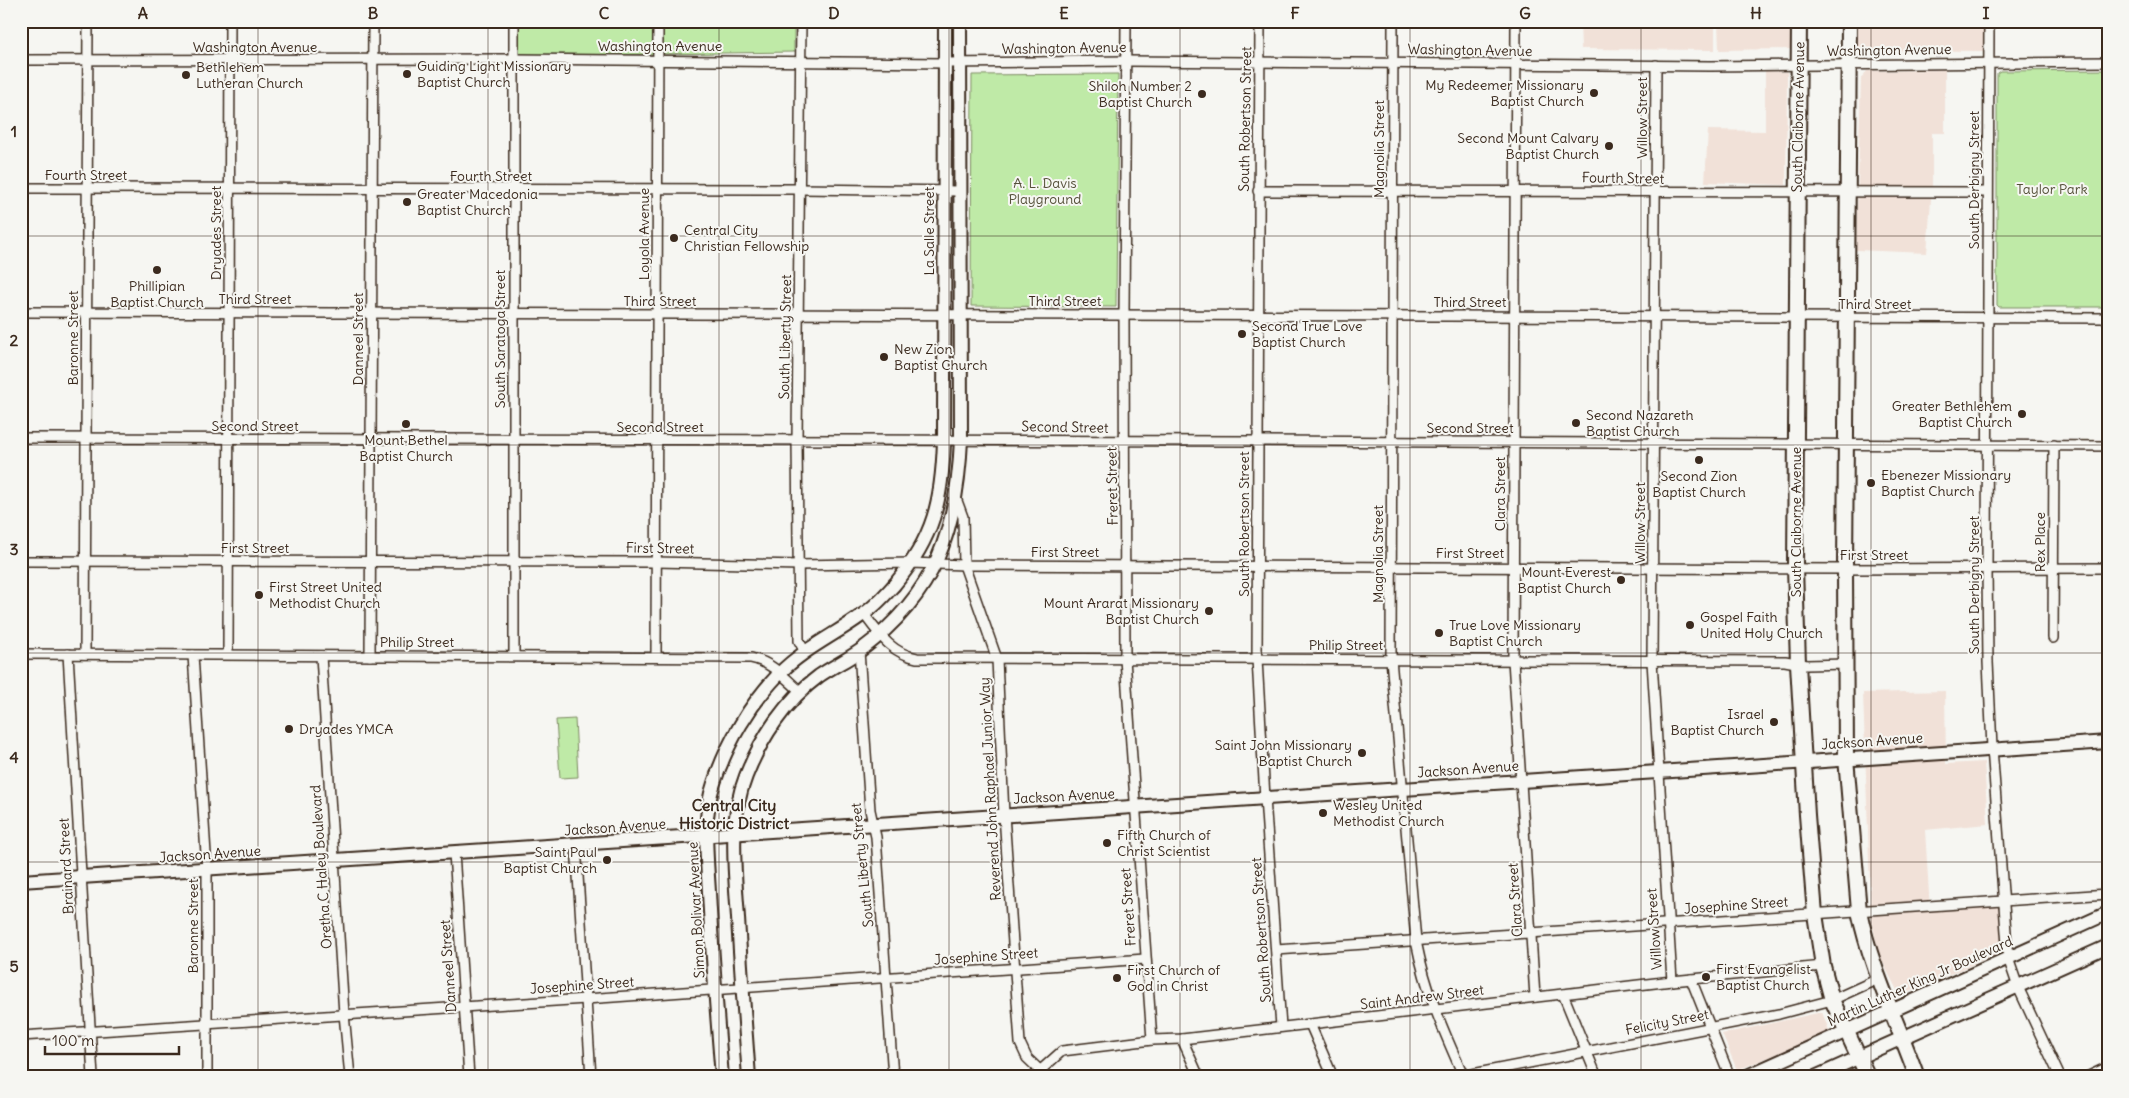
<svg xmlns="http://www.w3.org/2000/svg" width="2129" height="1098" viewBox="0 0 2129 1098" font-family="Delius,sans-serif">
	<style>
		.built { fill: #f1e1d8 }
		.green { fill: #bfeaa7; stroke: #7d8a62 }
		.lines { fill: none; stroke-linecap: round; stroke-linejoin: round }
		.street-casing { stroke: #3b2a1e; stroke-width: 12 }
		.secondary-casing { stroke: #3b2a1e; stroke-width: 16 }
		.primary-casing { stroke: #3b2a1e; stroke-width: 18 }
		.street { stroke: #f6f6f2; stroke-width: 9 }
		.secondary { stroke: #f6f6f2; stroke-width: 12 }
		.primary { stroke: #f6f6f2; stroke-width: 14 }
		.grid { fill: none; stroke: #3b2a1e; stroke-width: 1; stroke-opacity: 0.55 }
		.poi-dot { fill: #3b2a1e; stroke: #f6f6f2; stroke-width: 2 }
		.labels { text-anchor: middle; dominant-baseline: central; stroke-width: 4; stroke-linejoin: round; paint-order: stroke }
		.street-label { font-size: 14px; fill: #3b2a1e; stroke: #f6f6f2 }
		.poi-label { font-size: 14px; fill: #3b2a1e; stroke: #f6f6f2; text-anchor: start }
		.park-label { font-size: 14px; fill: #555039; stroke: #f6f6f2 }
		.quarter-label { font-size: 16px; font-weight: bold; fill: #3b2a1e; stroke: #f6f6f2 }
		.neatline { fill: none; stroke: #3b2a1e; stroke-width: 2 }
		.grid-label { font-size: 16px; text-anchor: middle; font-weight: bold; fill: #3b2a1e }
	</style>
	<rect width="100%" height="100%" fill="#f6f6f2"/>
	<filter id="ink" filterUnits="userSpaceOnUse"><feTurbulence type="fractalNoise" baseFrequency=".02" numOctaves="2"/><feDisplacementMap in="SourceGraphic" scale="10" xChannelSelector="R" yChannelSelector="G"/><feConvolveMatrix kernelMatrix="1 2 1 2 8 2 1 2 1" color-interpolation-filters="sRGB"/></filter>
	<g filter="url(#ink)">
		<g class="built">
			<path d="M1580,21H1715V50L1581,49Z"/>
			<path d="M1718,21H1793V49L1719,50Z"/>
			<path d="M1856,21H1985V51L1855,50Z"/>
			<path d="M1945,70V133H1932V186L1927,253L1856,250L1861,78L1867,71Z"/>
			<path d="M1765,71L1787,72L1786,185L1705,182L1708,130L1765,131Z"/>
			<path d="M1945,691L1946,764L1984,762L1988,824L1925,830L1930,910L2000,905L2005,950L1900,996L1878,953L1871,916L1863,693Z"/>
			<path d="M1822,1012L1830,1033L1737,1070L1722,1034Z"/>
		</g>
		<g class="green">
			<path d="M519,21H794V52L519,56Z"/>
			<path d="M2108,70V307H1999L1997,305V73L2000,71Z"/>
			<path d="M1118,74L1116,307L971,306L972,75Z"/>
			<path d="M575,719L578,777L560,778L556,720Z"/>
		</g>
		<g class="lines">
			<defs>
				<g id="street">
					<path d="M801,21L797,441L799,641L805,652"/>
					<path d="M1126,21L1124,315L1125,659L1152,1040"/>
					<path d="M1260,21L1257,659L1265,798L1281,1027"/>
					<path d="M1393,21L1391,659L1416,941C1426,992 1443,1030 1464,1077"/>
					<path d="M1516,21L1513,660L1535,997"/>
					<path d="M1989,21L1987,569L1988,662L1992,748L2008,958L2018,987L2060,1077"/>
					<path d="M21,60L514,59L945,63L1127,61L1710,66L2108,62"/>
					<path d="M1656,65L1652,661L1672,981"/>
					<path d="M21,188L800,189L960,191"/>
					<path d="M1258,191L1987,192"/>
					<path d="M21,312L2108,318"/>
					<path d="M21,438L1258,441L2108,446"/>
					<path d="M956,498L963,517L964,565L997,659L1004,815L1020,1043L1027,1058L1047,1077"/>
					<path d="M21,561L656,562L799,565L911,563L964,565L1845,569L2108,568"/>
					<path d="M864,614C879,634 891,653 917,658L1785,661L1807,665L1846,664"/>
					<path d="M2053,638L2054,445"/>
					<path d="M859,651L870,810L876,837L893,1077"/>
					<path d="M21,654L751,658C772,662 785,678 801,692"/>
					<path d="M68,654L93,1077"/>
					<path d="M85,654L88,21"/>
					<path d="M228,654L230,21"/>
					<path d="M193,655L207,869V1077"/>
					<path d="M321,656L344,1014L350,1077"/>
					<path d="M370,656L373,21"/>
					<path d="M514,656V21"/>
					<path d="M656,657L658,21"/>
					<path d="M576,845L591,1077"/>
					<path d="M454,853L469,1077"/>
					<path d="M1276,950L2108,894"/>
					<path d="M1691,979L1730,1077"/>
					<path d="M1563,994L1597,1077"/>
					<path d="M1310,1024L1333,1077"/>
					<path d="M21,1036L586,999L1145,959"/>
					<path d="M1182,1039L1199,1077"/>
					<path d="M1033,1077L1062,1051L1152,1040L1182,1039L1310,1024L1672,981L1823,966"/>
					<path d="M1457,1077L1779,1014L1832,1000L1878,979"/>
					<path d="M2087,1077L2108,1067"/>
				</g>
				<g id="secondary">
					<path d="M21,881L2108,742"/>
					<path d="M722,1077C717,1015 712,954 709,892C707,857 702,818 714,783C727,743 750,704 779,674C803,649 835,635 862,615C875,607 885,595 895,584C934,537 942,501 944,441L945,21"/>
					<path d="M749,1077C745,1024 741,971 738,918C735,871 728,821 746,776C761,738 786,700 819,676C832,667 847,660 861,650C936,594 957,531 961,440L960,21"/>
					<path d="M1745,1077L2108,913"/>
					<path d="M1815,1077L2108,946"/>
				</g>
				<g id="primary">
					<path d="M1799,21L1795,567L1798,664L1807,815L1815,914L1823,966L1832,1000L1868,1077"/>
					<path d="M1849,21L1845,569L1846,758L1859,911C1871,969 1897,1021 1917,1077"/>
				</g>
			</defs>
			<use href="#street" class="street-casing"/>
			<use href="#secondary" class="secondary-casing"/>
			<use href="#primary" class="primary-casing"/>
			<use href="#street" class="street"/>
			<use href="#secondary" class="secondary"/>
			<use href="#primary" class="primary"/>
		</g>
	</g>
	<path class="grid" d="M258,21V1077M488,21V1077M719,21V1077M949,21V1077M1180,21V1077M1410,21V1077M1641,21V1077M1871,21V1077M21,236H2108M21,445H2108M21,653H2108M21,862H2108"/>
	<g class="poi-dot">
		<circle cx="407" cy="74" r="5"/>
		<circle cx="186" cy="75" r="5"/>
		<circle cx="1594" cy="93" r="5"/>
		<circle cx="1202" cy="94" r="5"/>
		<circle cx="1609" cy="146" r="5"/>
		<circle cx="407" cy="202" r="5"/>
		<circle cx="674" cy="238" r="5"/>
		<circle cx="157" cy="270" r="5"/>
		<circle cx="1242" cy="334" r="5"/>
		<circle cx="884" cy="357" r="5"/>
		<circle cx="2022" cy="414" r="5"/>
		<circle cx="1576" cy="423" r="5"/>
		<circle cx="406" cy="424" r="5"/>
		<circle cx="1699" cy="460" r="5"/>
		<circle cx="1871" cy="483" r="5"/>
		<circle cx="1621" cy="580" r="5"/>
		<circle cx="259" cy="595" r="5"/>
		<circle cx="1209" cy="611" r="5"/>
		<circle cx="1690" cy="625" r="5"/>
		<circle cx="1439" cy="633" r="5"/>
		<circle cx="1774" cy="722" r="5"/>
		<circle cx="289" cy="729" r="5"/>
		<circle cx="1362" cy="753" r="5"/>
		<circle cx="1323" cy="813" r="5"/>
		<circle cx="1107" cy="843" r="5"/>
		<circle cx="607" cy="860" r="5"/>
		<circle cx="1706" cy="977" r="5"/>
		<circle cx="1117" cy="978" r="5"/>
	</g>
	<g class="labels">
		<g class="street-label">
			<text x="660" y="46">Washington Avenue</text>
			<text x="255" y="47">Washington Avenue</text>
			<text transform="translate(1064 48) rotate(-1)">Washington Avenue</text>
			<text transform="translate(1470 50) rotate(1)">Washington Avenue</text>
			<text transform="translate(1889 50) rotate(-1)">Washington Avenue</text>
			<text transform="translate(1798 117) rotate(-89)">South Claiborne Avenue</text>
			<text transform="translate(1642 118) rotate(-90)">Willow Street</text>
			<text transform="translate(1245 119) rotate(-89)">South Robertson Street</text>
			<text transform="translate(1379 149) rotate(-90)">Magnolia Street</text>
			<text x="86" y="175">Fourth Street</text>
			<text x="491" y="176">Fourth Street</text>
			<text transform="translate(1623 178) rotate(1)">Fourth Street</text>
			<text transform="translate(1974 180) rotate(-90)">South Derbigny Street</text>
			<text transform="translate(929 231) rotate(-90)">La Salle Street</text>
			<text transform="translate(216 233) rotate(-90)">Dryades Street</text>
			<text transform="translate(644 234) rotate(-90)">Loyola Avenue</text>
			<text x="255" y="299">Third Street</text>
			<text x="660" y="301">Third Street</text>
			<text x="1065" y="301">Third Street</text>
			<text x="1470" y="302">Third Street</text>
			<text x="1875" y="304">Third Street</text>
			<text transform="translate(785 337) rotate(-89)">South Liberty Street</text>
			<text transform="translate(73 338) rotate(-90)">Baronne Street</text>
			<text transform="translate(358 339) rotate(-90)">Danneel Street</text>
			<text transform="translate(500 339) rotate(-90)">South Saratoga Street</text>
			<text x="255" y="426">Second Street</text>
			<text x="660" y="427">Second Street</text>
			<text transform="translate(1065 427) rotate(1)">Second Street</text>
			<text x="1470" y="428">Second Street</text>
			<text transform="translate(1112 486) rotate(-91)">Freret Street</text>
			<text transform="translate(1500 494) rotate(-90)">Clara Street</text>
			<text transform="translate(1796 522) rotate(-90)">South Claiborne Avenue</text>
			<text transform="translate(1640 523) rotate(-90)">Willow Street</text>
			<text transform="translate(1244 524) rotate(-90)">South Robertson Street</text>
			<text transform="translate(2040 542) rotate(-90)">Rex Place</text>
			<text x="255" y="548">First Street</text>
			<text transform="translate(660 548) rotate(1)">First Street</text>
			<text x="1065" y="552">First Street</text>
			<text x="1470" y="553">First Street</text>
			<text transform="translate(1378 554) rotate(-90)">Magnolia Street</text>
			<text x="1874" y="555">First Street</text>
			<text transform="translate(1974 585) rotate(-90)">South Derbigny Street</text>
			<text x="417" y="642">Philip Street</text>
			<text x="1346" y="645">Philip Street</text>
			<text transform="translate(1872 741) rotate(-4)">Jackson Avenue</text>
			<text transform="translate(1468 769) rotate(-4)">Jackson Avenue</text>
			<text transform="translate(990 789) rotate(-93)">Reverend John Raphael Junior Way</text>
			<text transform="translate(1064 796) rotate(-3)">Jackson Avenue</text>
			<text transform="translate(615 827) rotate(-4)">Jackson Avenue</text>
			<text transform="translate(210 854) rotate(-4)">Jackson Avenue</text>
			<text transform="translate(862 865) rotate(-96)">South Liberty Street</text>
			<text transform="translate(66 866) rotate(-93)">Brainard Street</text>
			<text transform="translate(321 867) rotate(-94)">Oretha C Haley Boulevard</text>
			<text transform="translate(1515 900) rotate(-94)">Clara Street</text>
			<text transform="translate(1736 905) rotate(-4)">Josephine Street</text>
			<text transform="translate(1128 907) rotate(-94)">Freret Street</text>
			<text transform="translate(696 910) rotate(-93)">Simon Bolivar Avenue</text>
			<text transform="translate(193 926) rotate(-90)">Baronne Street</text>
			<text transform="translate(1654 929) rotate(-94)">Willow Street</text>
			<text transform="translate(1261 930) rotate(-94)">South Robertson Street</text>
			<text transform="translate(986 956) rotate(-4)">Josephine Street</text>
			<text transform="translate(448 966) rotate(-94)">Danneel Street</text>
			<text transform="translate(1920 981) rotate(-24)">Martin Luther King Jr Boulevard</text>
			<text transform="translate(582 985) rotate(-4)">Josephine Street</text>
			<text transform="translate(1422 997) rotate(-7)">Saint Andrew Street</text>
			<text transform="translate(1667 1022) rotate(-11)">Felicity Street</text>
		</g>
		<g class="poi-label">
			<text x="417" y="66">Guiding Light Missionary<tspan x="417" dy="16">Baptist Church</tspan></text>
			<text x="196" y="67">Bethlehem<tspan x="196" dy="16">Lutheran Church</tspan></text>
			<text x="1584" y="85" text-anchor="end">My Redeemer Missionary<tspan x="1584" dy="16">Baptist Church</tspan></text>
			<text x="1192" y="86" text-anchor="end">Shiloh Number 2<tspan x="1192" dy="16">Baptist Church</tspan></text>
			<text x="1599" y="138" text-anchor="end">Second Mount Calvary<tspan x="1599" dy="16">Baptist Church</tspan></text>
			<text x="417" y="194">Greater Macedonia<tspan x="417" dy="16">Baptist Church</tspan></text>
			<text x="684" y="230">Central City<tspan x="684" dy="16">Christian Fellowship</tspan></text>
			<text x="157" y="286" text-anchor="middle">Phillipian<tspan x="157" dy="16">Baptist Church</tspan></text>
			<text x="1252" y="326">Second True Love<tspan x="1252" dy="16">Baptist Church</tspan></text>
			<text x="894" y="349">New Zion<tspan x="894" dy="16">Baptist Church</tspan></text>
			<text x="2012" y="406" text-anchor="end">Greater Bethlehem<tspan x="2012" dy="16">Baptist Church</tspan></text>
			<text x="1586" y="415">Second Nazareth<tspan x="1586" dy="16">Baptist Church</tspan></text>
			<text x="406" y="440" text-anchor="middle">Mount Bethel<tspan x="406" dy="16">Baptist Church</tspan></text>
			<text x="1881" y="475">Ebenezer Missionary<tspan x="1881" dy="16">Baptist Church</tspan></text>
			<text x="1699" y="476" text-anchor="middle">Second Zion<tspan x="1699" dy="16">Baptist Church</tspan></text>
			<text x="1611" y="572" text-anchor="end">Mount Everest<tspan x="1611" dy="16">Baptist Church</tspan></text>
			<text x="269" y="587">First Street United<tspan x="269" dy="16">Methodist Church</tspan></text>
			<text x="1199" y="603" text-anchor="end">Mount Ararat Missionary<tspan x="1199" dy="16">Baptist Church</tspan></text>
			<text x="1700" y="617">Gospel Faith<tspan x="1700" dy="16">United Holy Church</tspan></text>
			<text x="1449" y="625">True Love Missionary<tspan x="1449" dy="16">Baptist Church</tspan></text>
			<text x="1764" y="714" text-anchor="end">Israel<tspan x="1764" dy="16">Baptist Church</tspan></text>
			<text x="299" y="729">Dryades YMCA</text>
			<text x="1352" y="745" text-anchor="end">Saint John Missionary<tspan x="1352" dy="16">Baptist Church</tspan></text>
			<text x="1333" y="805">Wesley United<tspan x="1333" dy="16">Methodist Church</tspan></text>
			<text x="1117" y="835">Fifth Church of<tspan x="1117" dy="16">Christ Scientist</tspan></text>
			<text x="597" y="852" text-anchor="end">Saint Paul<tspan x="597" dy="16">Baptist Church</tspan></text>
			<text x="1716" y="969">First Evangelist<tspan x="1716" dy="16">Baptist Church</tspan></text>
			<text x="1127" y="970">First Church of<tspan x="1127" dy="16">God in Christ</tspan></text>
		</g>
		<g class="park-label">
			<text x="1045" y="183">A. L. Davis<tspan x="1045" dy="16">Playground</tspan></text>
			<text x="2052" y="189">Taylor Park</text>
		</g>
		<g class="quarter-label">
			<text x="734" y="805">Central City<tspan x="734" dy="18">Historic District</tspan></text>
		</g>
	</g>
	<rect width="2129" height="1098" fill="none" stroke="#f6f6f2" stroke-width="55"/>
	<path d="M45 1046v8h134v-8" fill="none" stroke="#3b2a1e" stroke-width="2.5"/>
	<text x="52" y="1046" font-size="15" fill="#3b2a1e" stroke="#f6f6f2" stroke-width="4" paint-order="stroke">100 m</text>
	<rect x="28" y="28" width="2074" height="1042" class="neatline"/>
	<g class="grid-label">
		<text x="143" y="19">A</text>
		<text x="373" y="19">B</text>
		<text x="604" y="19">C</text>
		<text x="834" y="19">D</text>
		<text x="1064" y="19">E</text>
		<text x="1295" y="19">F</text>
		<text x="1525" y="19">G</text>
		<text x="1756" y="19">H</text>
		<text x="1986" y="19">I</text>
		<text x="14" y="137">1</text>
		<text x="14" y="346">2</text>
		<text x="14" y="555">3</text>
		<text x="14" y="763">4</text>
		<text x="14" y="972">5</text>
	</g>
</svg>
